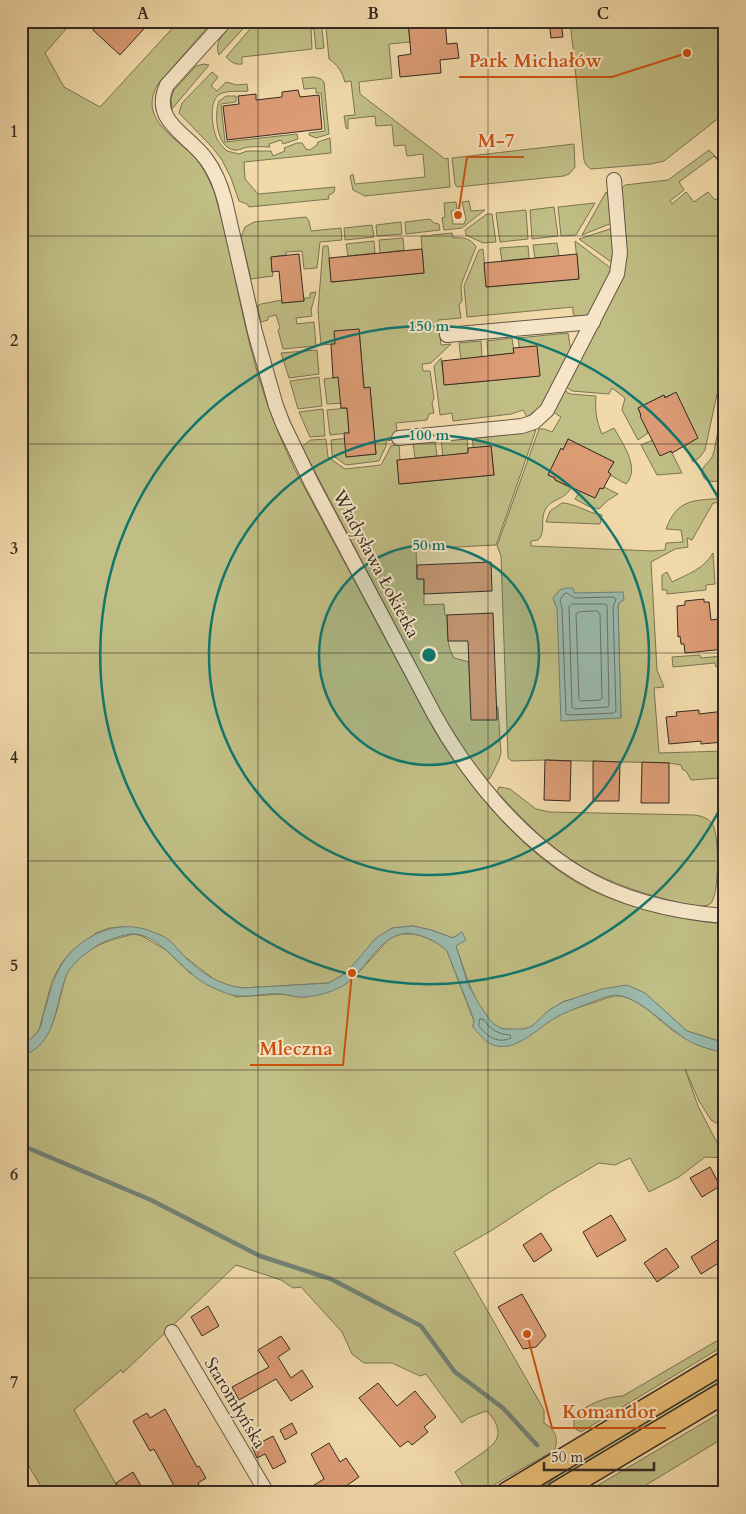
<svg xmlns="http://www.w3.org/2000/svg" width="746" height="1514" viewBox="0 0 746 1514" font-family="Cardo,serif">
	<style>
		.green { fill: #c0be84; stroke: #7a7453; fill-rule: evenodd }
		.water { fill: #9bbaad; stroke: #728075 }
		.lines { fill: none; stroke-linecap: round; stroke-linejoin: round }
		.shore { stroke: #687268; stroke-width: 1 }
		.stream { stroke: #728075; stroke-width: 4.5 }
		.building { fill: #db9b74; stroke: #352a22 }
		.street-casing { stroke: #645644; stroke-width: 16 }
		.primary-casing { stroke: #352a22; stroke-width: 24 }
		.street { stroke: #f6e6c7; stroke-width: 14 }
		.primary { stroke: #e8bc74; stroke-width: 21 }
		.grid { fill: none; stroke: #352a22; stroke-width: 1; stroke-opacity: 0.55 }
		.ring { fill: none; stroke: #0f766e; stroke-width: 2.5 }
		.labels { text-anchor: middle; dominant-baseline: central; stroke-width: 4; stroke-linejoin: round; paint-order: stroke }
		.street-label { font-size: 18px; fill: #352a22; stroke: #f6e6c7 }
		.centre { fill: #0f766e; stroke: #f6e6c7; stroke-width: 2.5 }
		.ring-label { font-size: 15px; text-anchor: middle; font-weight: bold; fill: #0f766e; stroke: #f6e6c7; stroke-width: 4; stroke-linejoin: round; paint-order: stroke }
		.leader { fill: none; stroke: #cd520f; stroke-width: 2 }
		.callout-dot { fill: #cd520f; stroke: #f6e6c7; stroke-width: 2 }
		.callout-label { font-size: 19px; text-anchor: middle; font-weight: bold; fill: #cd520f; stroke: #f6e6c7; stroke-width: 4; stroke-linejoin: round; paint-order: stroke }
		.neatline { fill: none; stroke: #352a22; stroke-width: 2 }
		.grid-label { font-size: 16px; text-anchor: middle; font-weight: bold; fill: #352a22 }
	</style>
	<rect width="100%" height="100%" fill="#f1d9a9"/>
	<filter id="stains"><feTurbulence type="fractalNoise" baseFrequency=".004" numOctaves="4"/><feColorMatrix values="0 0 0 0 .2 0 0 0 0 .09 0 0 0 0 .02 0 0 0 .5 -.17"/></filter>
	<radialGradient id="worn" r=".72"><stop offset=".6" stop-color="#630" stop-opacity="0"/><stop offset="1" stop-color="#630" stop-opacity=".3"/></radialGradient>
	<g class="green">
		<path d="M21,21H73L45,53L64,87L100,107L179,21H213L158,84C137,120 177,137 197,160C205,170 209,180 214,191C234,259 242,330 265,397C273,421 283,444 294,468L433,728C469,789 528,860 593,891C635,910 679,920 725,924V1043L687,1031L645,993C620,995 588,993 565,1001C550,1007 540,1026 524,1029C515,1031 501,1030 494,1025C475,1009 464,969 456,946L462,932L453,938L431,930L413,926L392,928L346,973L329,983L243,988L229,986L215,980L184,956L169,940L122,927L109,928L96,933L70,953L61,964L52,981L39,1030L31,1039L21,1045Z"/>
		<path d="M236,21H250L219,55C213,40 227,31 236,21Z"/>
		<path d="M257,21H339L340,23L341,21H408L410,42L389,44L392,78L359,82L360,94L445,159L448,158L450,187L365,196L353,190L350,176L353,174L355,184L425,177L423,154L407,156L405,145L394,146L392,125L376,126L375,116L348,119V129L346,128L344,116L355,115L351,81L345,82C342,72 338,65 329,59L326,28L322,29L324,48L316,49L314,29H311L312,49L242,57V64C235,65 231,62 226,57Z"/>
		<path d="M570,21H725V113L664,161L651,164L591,169L586,165L584,160L575,67L578,66L577,57H574Z"/>
		<path d="M204,64L209,65L172,109L171,98L174,90L196,66Z"/>
		<path d="M212,72L218,77L211,86L217,91L226,82L237,85L247,84L248,91C240,92 227,90 220,94C208,101 212,128 217,139C220,144 223,147 227,151L239,154L247,151H271L273,156L285,151L284,148L297,143H302L306,149L310,150L317,145L318,142L330,138L331,153L244,162L245,179L258,194L335,187L334,192L328,196L329,199L249,207L247,204L239,201L231,178L222,160L211,146L179,113L182,103Z"/>
		<path d="M314,77L321,79L324,82L329,134L316,138L309,135V133L325,131L321,93H316V88L304,89L302,78Z"/>
		<path d="M226,96H236V102L221,104L225,142L297,134L298,139L283,144L281,140L269,144L270,147C263,147 256,146 250,147C244,147 239,151 234,150C216,147 214,114 219,101Z"/>
		<path d="M574,144L575,167L569,174L564,176L457,187L455,184L452,158Z"/>
		<path d="M709,150L722,163H720L714,156L679,182L684,190L670,201L672,204L686,192L694,202L708,192L715,200L725,192V395L717,394L705,450L700,457L693,462L685,446L687,445L676,393L665,397L664,395L638,408L648,433L638,440L622,410L625,398L612,388L609,394L572,391L566,387L619,284L622,188L625,185L668,180Z"/>
		<path d="M606,192L609,197L612,223L582,235Z"/>
		<path d="M469,201L471,211L485,210L462,228L444,230L442,218L445,217L444,203L456,202L457,210L451,211L453,224H464L466,219L462,202Z"/>
		<path d="M595,203L576,235L561,236L558,207Z"/>
		<path d="M554,207L558,236L532,239L530,210Z"/>
		<path d="M526,210L528,239L500,242L496,213Z"/>
		<path d="M487,214H492L496,242L483,243L466,235L465,230Z"/>
		<path d="M306,217L309,221L311,231L341,228L342,240L320,242L317,268L304,269L302,251L286,252V255L271,257L273,276L251,279L241,237L245,227L254,222Z"/>
		<path d="M430,219L434,223L439,224L440,230L406,234L405,222Z"/>
		<path d="M401,222L402,234L377,236L376,225Z"/>
		<path d="M372,225L374,237L345,240L344,228Z"/>
		<path d="M613,228L614,264L579,239Z"/>
		<path d="M452,233L453,238C462,237 471,238 476,247L461,285L462,301L459,305L461,318L438,320L441,345L451,344L431,363L422,364L423,371H430L434,398L432,403L434,413L429,414L427,420L396,423L398,439L386,441V446L379,461L346,465L332,455L331,440L349,438L346,457L376,454L370,388H364L359,329L335,344L321,345L318,311L323,246H328L332,282L424,273L421,236H431L432,235Z"/>
		<path d="M403,238L404,250L380,253L379,240Z"/>
		<path d="M374,241L375,253L348,256L346,244Z"/>
		<path d="M575,241L612,269L589,315L578,317L573,314V307L467,317L464,286L479,250L483,249L487,287L579,279Z"/>
		<path d="M557,243L559,256L535,258L533,245Z"/>
		<path d="M528,246L529,258L502,261L500,248Z"/>
		<path d="M316,292L311,310L312,316L296,318L297,324L314,322L316,346L283,349L278,330L280,328L276,315L268,317V320L261,322L257,306L261,304L282,300V303L304,301V298H310V293Z"/>
		<path d="M568,333L571,352L544,404L527,417L523,410L511,414L453,421L452,413L440,415L434,366L441,358L445,385L539,376L520,353L518,338Z"/>
		<path d="M512,338L514,353L488,356L487,341Z"/>
		<path d="M481,341L482,357L461,359L459,343Z"/>
		<path d="M317,350L319,374L289,378L281,353Z"/>
		<path d="M319,377L322,406L298,409L290,381Z"/>
		<path d="M338,377L346,403L327,404L324,379Z"/>
		<path d="M564,390L570,394L596,396C595,411 596,420 602,434L614,428C622,443 641,468 626,484L610,475V474L608,472L614,462L568,439L564,449H561L548,475L555,478V480L571,488C564,501 551,498 545,510C540,520 546,533 538,540L531,541V546L652,551L665,550L666,543L683,542L681,530L666,529C678,497 695,501 725,498V502L713,503L692,540L687,538L688,547L675,549L651,562L657,670L664,687L654,688L659,753L725,751V788H720L719,778L691,780L686,771L682,769L681,765L669,763L545,760L512,761L508,758L501,556L497,546L539,429H544L552,432L561,417L553,412ZM560,590L620,602L618,606L621,718L557,608L553,598Z"/>
		<path d="M347,408L349,433L330,435L327,410Z"/>
		<path d="M323,409L325,436L310,437L299,412Z"/>
		<path d="M725,412V480C719,481 709,483 705,479C696,469 710,463 713,455C717,441 717,425 725,412Z"/>
		<path d="M536,430L496,545L416,549L417,579H424V605L444,604L445,615H447L448,641L450,650L454,658L469,662L470,689L497,720V706L498,708L501,753L499,760L490,778L487,780L468,756L442,714L302,447L310,440L326,439L328,457L345,469L381,465L391,446L399,445L400,460L397,461L400,484L494,475L491,446L480,447V452L474,453L472,436Z"/>
		<path d="M467,437L468,453L443,456L441,440Z"/>
		<path d="M435,440L437,456L415,458L413,443Z"/>
		<path d="M653,440L671,451L682,473L657,475L641,445Z"/>
		<path d="M604,487L618,494L607,501L599,509L588,506L575,499L580,491L595,498L600,488L603,489Z"/>
		<path d="M562,503C575,503 587,513 602,515L600,524L546,522L550,511Z"/>
		<path d="M713,553L715,584L706,585V590L667,594V590H662V575L667,572L672,582C688,574 704,569 713,553Z"/>
		<path d="M700,655L701,658L722,656L723,666L716,667L715,663L673,667L672,657Z"/>
		<path d="M499,787L510,789L536,809L550,812L694,815C702,816 709,818 713,825C719,836 720,896 710,904C703,909 680,903 673,901C636,892 598,879 567,857C541,839 519,815 497,792Z"/>
		<path d="M134,934L142,936L166,950L190,973L236,997L281,994L304,997L359,972L389,939L400,934H414L425,937L441,945L447,951L474,1021L473,1027L503,1045C529,1041 536,1029 556,1017C569,1010 582,1006 596,1002C606,998 614,994 625,997C643,1003 658,1019 672,1030C687,1041 707,1048 725,1053V1128L711,1120L699,1101L685,1069L698,1106L725,1158L705,1157L679,1177L649,1192L630,1158L615,1165L599,1163L550,1192L494,1229L454,1252L544,1410V1423C556,1430 558,1437 555,1450L483,1491C465,1495 463,1485 455,1472C465,1464 486,1452 494,1443C503,1433 495,1418 486,1411L468,1418L462,1423L426,1374L420,1376L392,1363H364L352,1354L342,1332L301,1287L293,1288L281,1280L236,1265L123,1373L121,1370L74,1410L121,1493H45L21,1453V1056C51,1046 55,1016 62,990C64,984 65,976 68,971C87,946 106,941 134,934Z"/>
		<path d="M725,1336V1345L581,1432L574,1428V1417C587,1404 604,1397 623,1396Z"/>
		<path d="M725,1372V1381L539,1493H533L603,1445Z"/>
		<path d="M725,1410V1437L633,1493H585Z"/>
	</g>
	<g class="water">
		<path d="M566,588H573L574,593L623,592L624,600L620,602L618,606L621,718L561,721L557,608L553,598L560,590Z"/>
		<path d="M413,926L431,930L453,938L462,932L466,940L456,946L468,984L479,1004L490,1020L495,1025L503,1029H524L532,1026L549,1010L563,1002L602,989L627,985L645,993L687,1031L725,1043V1053C713,1050 699,1047 689,1041C668,1029 639,995 614,995C606,996 565,1012 557,1017C538,1027 517,1053 493,1045C485,1042 478,1033 473,1027L474,1020L447,951C439,943 429,938 418,935C384,925 370,966 347,983C336,991 319,996 305,997C297,998 290,995 282,994C262,992 243,1001 223,992C211,987 200,982 191,973C175,960 158,937 136,934C128,933 114,938 106,941C95,945 72,963 67,974C54,1004 58,1045 21,1056V1045C28,1041 34,1037 39,1030C42,1025 42,1018 44,1012C51,990 55,968 72,951C93,931 120,921 148,930C155,933 163,935 169,940C174,944 179,951 184,956C201,973 219,985 243,988L329,983L346,973L376,938L392,928Z"/>
	</g>
	<g class="lines">
		<g class="shore">
			<path d="M567,593L574,598L613,597L616,599L613,607L616,711L614,713L569,715L566,714L562,608L560,600L563,595Z"/>
			<path d="M572,604H605L607,605L609,705L608,707L575,709L572,707L569,607Z"/>
			<path d="M597,611L600,614L602,698L600,700L581,701L579,699L576,614L579,612Z"/>
			<path d="M480,1019H483C490,1029 497,1034 510,1035L511,1038C497,1044 488,1037 479,1026Z"/>
		</g>
		<path class="stream" d="M21,1145L151,1200L260,1256L331,1279L421,1326L455,1372L503,1408L537,1445"/>
	</g>
	<g class="building">
		<path d="M101,21H151L120,55L93,30Z"/>
		<path d="M408,21H445L447,44L457,43L459,58L440,60L441,73L400,77L398,56L411,54Z"/>
		<path d="M549,21H561L563,37L551,38Z"/>
		<path d="M298,90L300,97L319,95L322,129L227,140L223,106L239,104L238,96L256,94V100L282,97V92Z"/>
		<path d="M422,249L424,273L331,282L329,258Z"/>
		<path d="M299,254L304,301L282,303L279,271L272,272L271,257Z"/>
		<path d="M577,254L579,279L486,287L484,263Z"/>
		<path d="M359,329L364,388L370,387L376,454L346,457L344,433H349L347,408H341L338,377L333,378L331,344H335L334,331Z"/>
		<path d="M537,346L540,376L444,385L442,361L514,353L513,348Z"/>
		<path d="M676,392L698,438L672,453L671,451L660,456L640,416L641,415L638,408L664,395L665,398Z"/>
		<path d="M568,439L614,462L608,472L611,474L603,489L600,488L595,498L555,480V478L548,475L561,448L563,450Z"/>
		<path d="M491,446L494,475L399,484L397,460L468,453V448Z"/>
		<path d="M491,562L492,591L424,594V579H417V565Z"/>
		<path d="M704,599V602H709L711,620L718,619V622L725,621V649L685,653L684,644H681L680,636L678,637L677,606L685,605V601Z"/>
		<path d="M493,613L497,720H471L468,641H448L447,615Z"/>
		<path d="M699,710V714L725,711V739H722L723,742L701,744V741L669,744L666,717L677,716L676,712Z"/>
		<path d="M545,760L571,761L570,801L544,800Z"/>
		<path d="M593,761L620,762L619,801H593Z"/>
		<path d="M642,762L669,763V803H641Z"/>
		<path d="M710,1167L720,1186L702,1197L690,1178Z"/>
		<path d="M611,1215L626,1240L597,1257L583,1232Z"/>
		<path d="M541,1233L552,1250L534,1262L523,1245Z"/>
		<path d="M725,1235V1259L701,1274L691,1257Z"/>
		<path d="M666,1248L679,1267L657,1282L644,1263Z"/>
		<path d="M522,1294L546,1336L536,1347L523,1349L498,1307Z"/>
		<path d="M208,1306L219,1326L202,1336L191,1317Z"/>
		<path d="M281,1336L290,1349L278,1357L291,1378L302,1370L313,1387L291,1401L276,1379L239,1400L232,1387L269,1367L258,1350Z"/>
		<path d="M378,1383L397,1406L415,1391L436,1417L424,1427L428,1432L412,1445L408,1441L400,1447L359,1398Z"/>
		<path d="M165,1409L197,1467L199,1466L206,1478L198,1483L204,1493H178L154,1449L150,1451L133,1421L147,1413L150,1418Z"/>
		<path d="M292,1423L297,1433L285,1440L280,1430Z"/>
		<path d="M273,1436L286,1462L273,1469L265,1454L257,1458L252,1447Z"/>
		<path d="M329,1443L340,1462L346,1458L359,1477L336,1493H301L324,1479L311,1454Z"/>
		<path d="M133,1472L145,1493H121L116,1483Z"/>
	</g>
	<g class="lines">
		<defs>
			<g id="street">
				<path d="M225,21L167,85C150,121 188,134 206,159C215,171 221,186 225,201L255,332L276,406L283,424L311,482L434,714C468,775 518,837 579,874C622,900 675,912 725,916"/>
				<path d="M447,335L593,322"/>
				<path d="M399,438L522,426L534,422L547,410L617,274L620,253L614,180"/>
				<path d="M172,1332L267,1493"/>
			</g>
			<g id="primary">
				<path d="M507,1493L725,1362"/>
				<path d="M556,1493L725,1392"/>
			</g>
		</defs>
		<use href="#street" class="street-casing"/>
		<use href="#primary" class="primary-casing"/>
		<use href="#street" class="street"/>
		<use href="#primary" class="primary"/>
	</g>
	<path class="grid" d="M258,21V1493M488,21V1493M21,236H725M21,444H725M21,653H725M21,861H725M21,1070H725M21,1278H725"/>
	<circle cx="429" cy="655" r="110" fill="#0f766e" fill-opacity=".12"/>
	<g class="ring">
		<circle cx="429" cy="655" r="110"/>
		<circle cx="429" cy="655" r="220"/>
		<path d="M725 799A329 329 0 1 1 725 511"/>
	</g>
	<g class="labels">
		<g class="street-label">
			<text transform="translate(376 564) rotate(62)">Władysława Łokietka</text>
			<text transform="translate(235 1403) rotate(59)">Staromłyńska</text>
		</g>
	</g>
	<circle cx="429" cy="655" r="8" class="centre"/>
	<g class="ring-label">
		<text x="429" y="331">150 m</text>
		<text x="429" y="440">100 m</text>
		<text x="429" y="550">50 m</text>
	</g>
	<path class="leader" d="M687 53L612 77H459M458 215L467 157H524M352 973L343 1065H250M527 1334L552 1428H666"/>
	<g class="callout-dot">
		<circle cx="687" cy="53" r="5"/>
		<circle cx="458" cy="215" r="5"/>
		<circle cx="352" cy="973" r="5"/>
		<circle cx="527" cy="1334" r="5"/>
	</g>
	<g class="callout-label">
		<text x="535" y="67">Park Michałów</text>
		<text x="496" y="147">M-7</text>
		<text x="296" y="1055">Mleczna</text>
		<text x="609" y="1418">Komandor</text>
	</g>
	<rect width="746" height="1514" fill="none" stroke="#f1d9a9" stroke-width="55"/>
	<path d="M544 1462v8h110v-8" fill="none" stroke="#352a22" stroke-width="2.5"/>
	<text x="551" y="1462" font-size="15" fill="#352a22" stroke="#f6e6c7" stroke-width="4" paint-order="stroke">50 m</text>
	<rect x="28" y="28" width="690" height="1458" class="neatline"/>
	<g class="grid-label">
		<text x="143" y="19">A</text>
		<text x="373" y="19">B</text>
		<text x="603" y="19">C</text>
		<text x="14" y="137">1</text>
		<text x="14" y="346">2</text>
		<text x="14" y="554">3</text>
		<text x="14" y="763">4</text>
		<text x="14" y="971">5</text>
		<text x="14" y="1180">6</text>
		<text x="14" y="1388">7</text>
	</g>
	<rect width="100%" height="100%" filter="url(#stains)"/>
	<rect width="100%" height="100%" fill="url(#worn)"/>
</svg>
